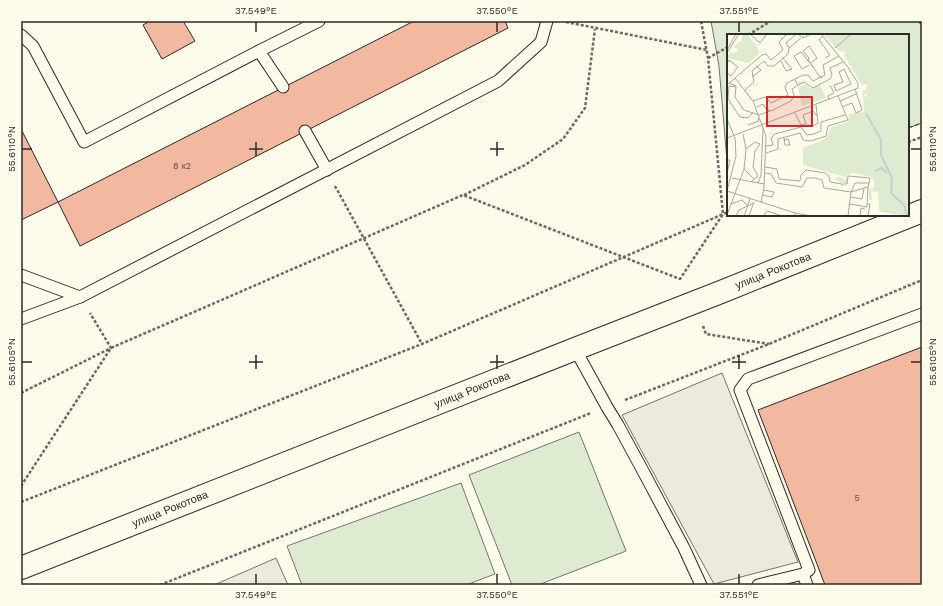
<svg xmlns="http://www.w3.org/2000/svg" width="943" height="606" viewBox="0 0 943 606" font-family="'Work Sans',sans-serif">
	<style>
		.green { fill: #deebd1; stroke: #74746e }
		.parking { fill: #eceadb; stroke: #74746e }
		.building { fill: #f2b8a0; stroke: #2b2b2b }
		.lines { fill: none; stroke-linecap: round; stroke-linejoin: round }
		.service-casing { stroke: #2b2b2b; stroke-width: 13 }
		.tertiary-casing { stroke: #2b2b2b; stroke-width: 24 }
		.path { stroke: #6a6964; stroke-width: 2.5; stroke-dasharray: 3 2; stroke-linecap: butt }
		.service { stroke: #fdfbea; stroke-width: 11 }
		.tertiary { stroke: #fdfbea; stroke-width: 22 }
		.fence { stroke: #2b2b2b; stroke-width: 1; stroke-dasharray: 5 2; stroke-linecap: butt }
		.ticks { fill: none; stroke: #2b2b2b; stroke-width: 1.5 }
		.labels { text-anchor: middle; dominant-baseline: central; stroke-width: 3; stroke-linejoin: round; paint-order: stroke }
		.number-label { font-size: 9px; fill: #5d4e48 }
		.street-label { font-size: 11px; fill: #2b2b2b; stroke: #fdfbea }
		.inset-river { fill: none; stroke: #c7d0d0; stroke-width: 2 }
		.inset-road { fill: none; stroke: #a9a89e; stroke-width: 1 }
		.view { fill: #d62828; fill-opacity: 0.15; stroke: #d62828; stroke-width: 2 }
		.inset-edge { fill: none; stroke: #2b2b2b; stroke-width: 2 }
		.neatline { fill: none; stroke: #2b2b2b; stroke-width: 1.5 }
		.ticks-label { font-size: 10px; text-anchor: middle; fill: #2b2b2b }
	</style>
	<rect width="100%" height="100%" fill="#fdfbea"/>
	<g class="green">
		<path d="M711,21H922V123L908,128V35H728V173L719,66Z"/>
		<path d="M579,432L626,551L538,585H512L469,475Z"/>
		<path d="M461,483L495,574L466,585H302L287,546Z"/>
	</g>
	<g class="parking">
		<path d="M722,373L798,562L714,584L622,415Z"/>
		<path d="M276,558L288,585H214Z"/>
	</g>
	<g class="building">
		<path d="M150,21H183L195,41L162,59L143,25Z"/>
		<path d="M414,21H505L508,28L80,246L58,202Z"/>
		<path d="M21,129L58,202L21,220Z"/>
		<path d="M922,347V585H825L758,410Z"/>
	</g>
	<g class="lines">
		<defs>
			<g id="service">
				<path d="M21,35L33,46L84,142L259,51L319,21"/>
				<path d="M259,51L283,87"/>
				<path d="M305,131L327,170"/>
				<path d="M21,275L80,297L498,81L541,42L547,21"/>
				<path d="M21,319L80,297"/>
				<path d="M575,349L607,407L618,425L643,471L684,548L701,585"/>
				<path d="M803,574L807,585"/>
				<path d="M758,585L803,574L809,570L740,390L748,379L922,314"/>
			</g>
			<path id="tertiary" d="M21,568L575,349L721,292L922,211"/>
		</defs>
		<use href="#service" class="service-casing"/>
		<use href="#tertiary" class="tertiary-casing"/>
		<g class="path">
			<path d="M919,21L922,25"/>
			<path d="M566,22L707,50"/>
			<path d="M748,35L771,21"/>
			<path d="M708,58L728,47"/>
			<path d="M908,142L922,137"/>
			<path d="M335,186L422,344"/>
			<path d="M464,195L525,165L563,139L585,108L595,29"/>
			<path d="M680,280V279L723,214L708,58L701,21"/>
			<path d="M703,326L706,334L769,344"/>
			<path d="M21,393L111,348L90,313"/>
			<path d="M625,400L769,344L922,280"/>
			<path d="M21,486L111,348L463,195L680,279"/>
			<path d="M21,502L422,344L728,212"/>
			<path d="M160,585L591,413"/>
		</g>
		<use href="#service" class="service"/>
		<use href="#tertiary" class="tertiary"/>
		<path class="fence" d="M908,128L922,123"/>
	</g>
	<path class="ticks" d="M256,22V32M497,22V32M739,22V32M256,142V156M497,142V156M22,149H32M249,149H263M490,149H504M911,149H921M256,355V369M497,355V369M739,355V369M22,362H32M249,362H263M490,362H504M732,362H746M911,362H921M256,574V584M497,574V584M739,574V584"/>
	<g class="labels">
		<g class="number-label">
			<text x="182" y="166">8 к2</text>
			<text x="857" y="498">5</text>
		</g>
		<g class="street-label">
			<text transform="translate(773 271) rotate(-22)">улица Рокотова</text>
			<text transform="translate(472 390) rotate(-22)">улица Рокотова</text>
			<text transform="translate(170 509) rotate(-22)">улица Рокотова</text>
		</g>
	</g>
	<g transform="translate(727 34)">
		<rect width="182" height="182" fill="#fdfbea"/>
		<path d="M16,0H20L31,14L32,20L22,29L0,24L3,18L9,19L11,16L7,12L15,6ZM97,0H182V182L154,178L152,176L151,158L144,157L145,166H142V156L146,155L148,149L145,143L126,139L120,141V149H116L108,146L109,143L116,144L118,147L119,143L76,131V114L98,105L105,93L121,88L122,80L137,78L136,63L141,62L139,59L136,62L135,57L139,56L141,51L136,50V53L117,21L119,18L112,17ZM78,50L84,55L93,51L99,64L75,72L71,53Z" fill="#deebd1"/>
		<path class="inset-river" d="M139,79L154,106V121L165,144L164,159L177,171L180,182M148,137L155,134L160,139"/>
		<path class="inset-road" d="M23,0L33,9L40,0M71,0L76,4L84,0M96,2L92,6L103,21L98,24M62,14L74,4M108,14L124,0M0,16L9,0M0,19L12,0M54,27L59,37L65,35L56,24M0,29L2,26L11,33L4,42L0,39M84,29L90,24L82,12L76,17L82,24L81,26L93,43L95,44M82,31L75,35L67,22L74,18L87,34M117,35L124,50L109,57L107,51L116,48L112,38ZM25,43L34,36L29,32M8,44L35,21L39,20L44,26L56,16L52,8L60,0M2,49L9,52L8,63L17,76L32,81L43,77M0,51L8,44L26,67L39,102L37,153L34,169M71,51L77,48L86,54L103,45L105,41L103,34L116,28M9,53L2,52L1,65L13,83L21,84L26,78M18,56L27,48L25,37L37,27L41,32H47L61,20L62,14L59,9L69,0M102,66L101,62L107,59L103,51M26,67L38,63L44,69L61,61L58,53L60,49L76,41H81L86,47L98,41L96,31L112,22M113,67L129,60M30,73L36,70L39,75L44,77L64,67L67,62L65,55L71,51L68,46M115,73L125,69L129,79L135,76L128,55M68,79L74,91M0,85L8,104L9,122L0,157M21,91L32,87L31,84M74,91L79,90L76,81L86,77L90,82M86,92L91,89L89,71M0,104L131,54V49L120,32L94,0M57,104L58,111H63L61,105L57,106M39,112L46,111L44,104L48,100L74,93L80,101L87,100L94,97V88L118,81M19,115L28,108L33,110L28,117L26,133L31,142L24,148M39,119L51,115V105L73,99L76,106L84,107L99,102L101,92L121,86L111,62M0,126H3L0,139M38,133L50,135L52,145L73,147L74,141L79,136L98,139L102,142L103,148L115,150V152M17,135L27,145M38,139L44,140L49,149L75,153L80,144H88L95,146L97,154L124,158L121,182M5,144L37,150M31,149L34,141L36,95M116,150H120L121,142L143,144L141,153L124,158L128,149H142M0,157L68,179V182M35,161L45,163L47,158L37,156M124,163L135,165L137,154M4,170L15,166L21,172M123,170L140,173L141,153M141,170H143L141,182M68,179L84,182M0,181L17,135L19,115L16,100M9,182L12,176L27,169M17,182L23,165M22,182L27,168M36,182L40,177L55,182M133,182L134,174L138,175"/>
		<path class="view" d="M40,63H85V92H40Z"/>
		<rect width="182" height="182" class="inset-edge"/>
	</g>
	<rect width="943" height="606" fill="none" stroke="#fdfbea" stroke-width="44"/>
	<rect x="22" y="22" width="899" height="562" class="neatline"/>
	<g class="ticks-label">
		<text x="256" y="14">37.549°E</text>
		<text x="497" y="14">37.550°E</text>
		<text x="739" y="14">37.551°E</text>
		<text transform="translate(11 149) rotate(-90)" y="4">55.6110°N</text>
		<text transform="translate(932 149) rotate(-90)" y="4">55.6110°N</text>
		<text transform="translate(11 362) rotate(-90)" y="4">55.6105°N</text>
		<text transform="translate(932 362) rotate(-90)" y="4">55.6105°N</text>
		<text x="256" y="598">37.549°E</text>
		<text x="497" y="598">37.550°E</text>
		<text x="739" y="598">37.551°E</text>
	</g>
</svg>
